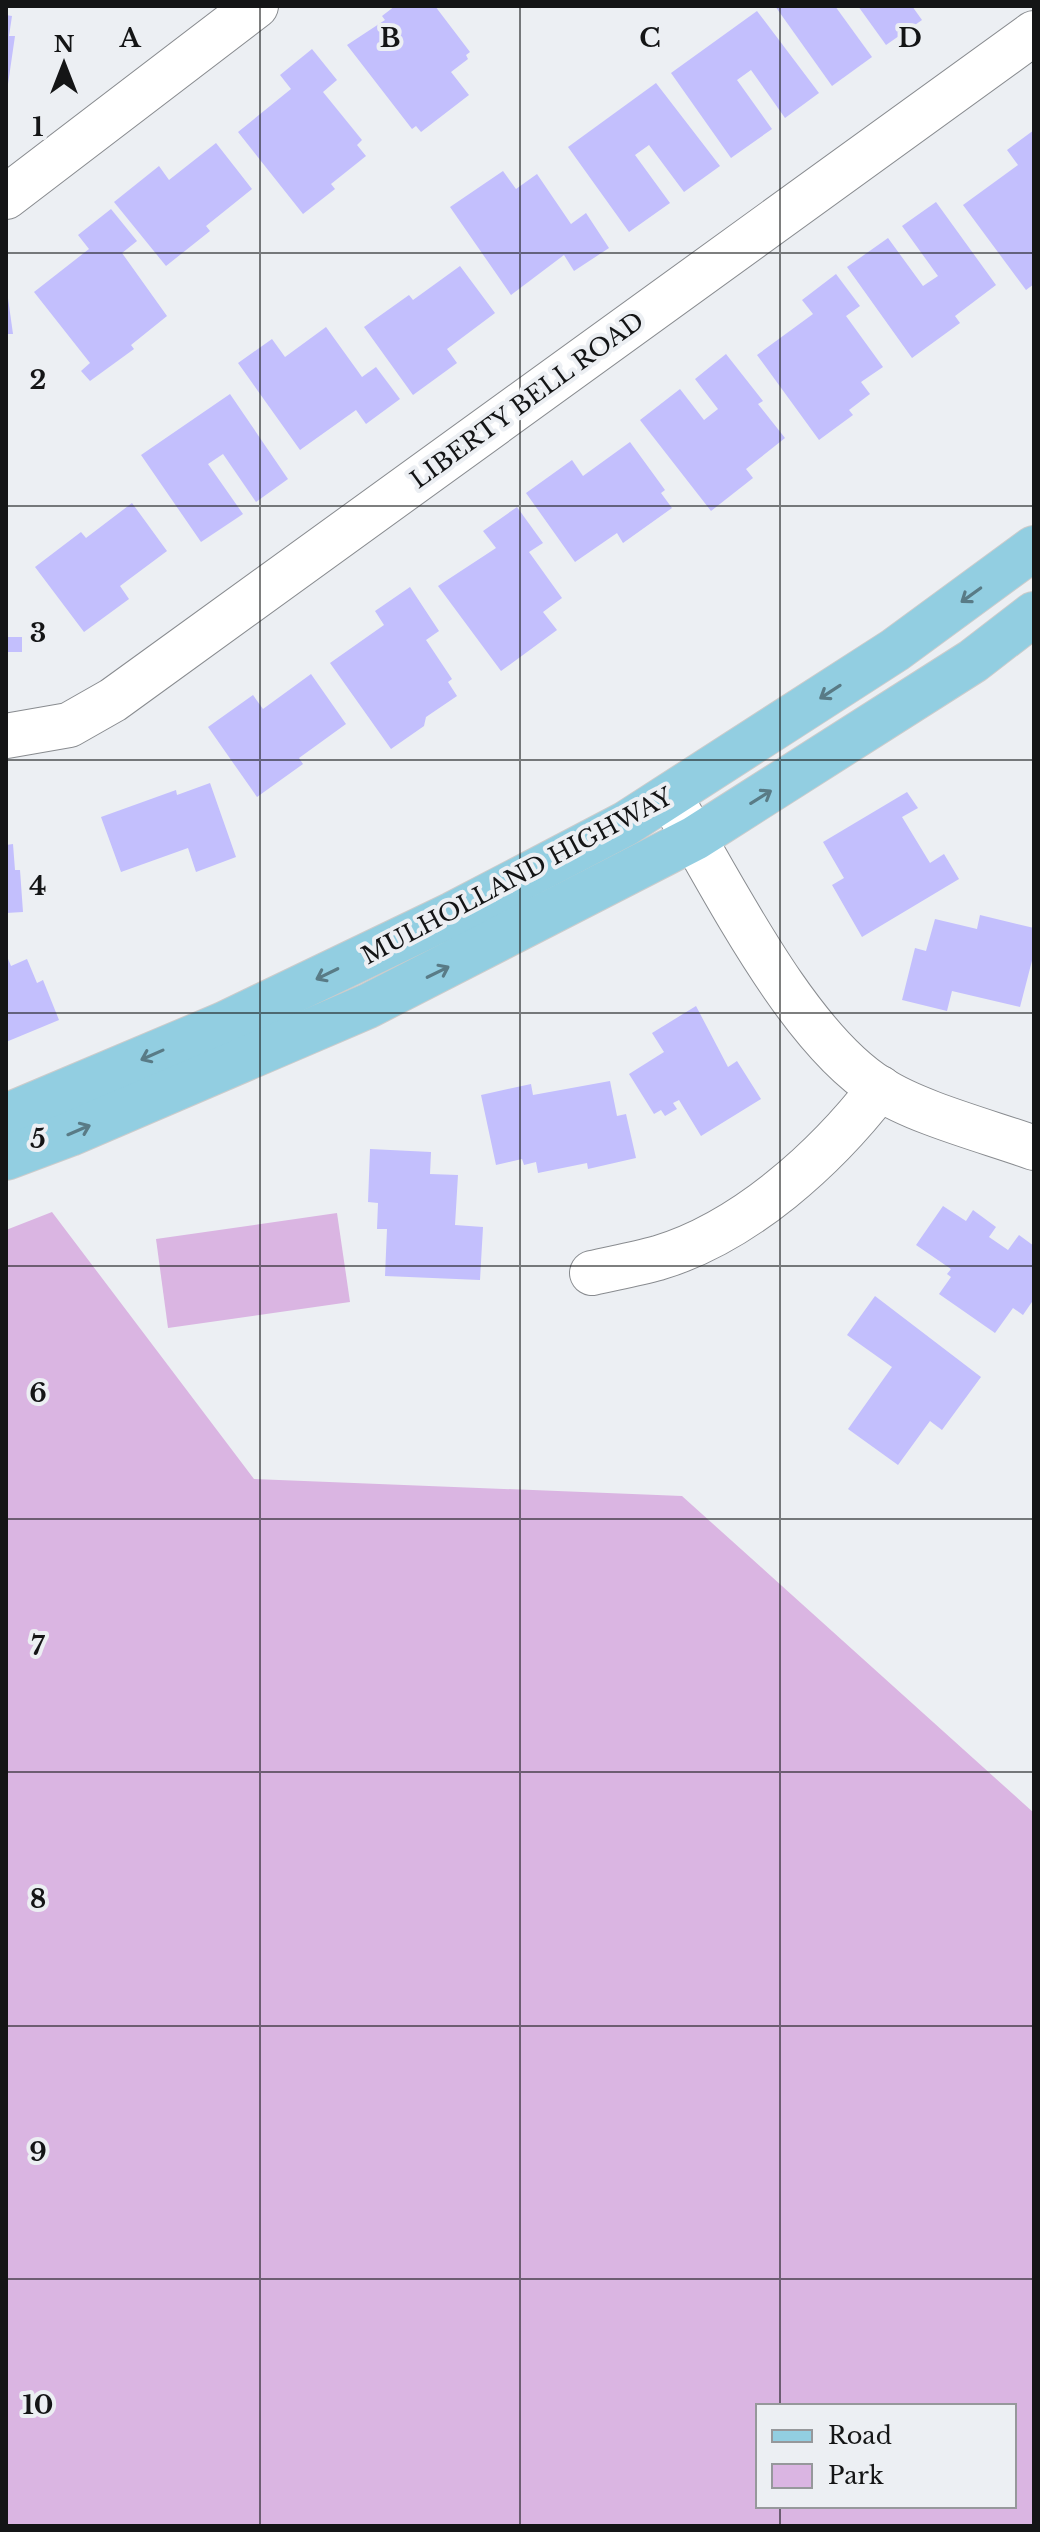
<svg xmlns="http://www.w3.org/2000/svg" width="1040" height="2532" viewBox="0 0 1040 2532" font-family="'Libre Baskerville',serif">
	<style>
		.green { fill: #dab5e2; fill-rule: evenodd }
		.building { fill: #c3bffd }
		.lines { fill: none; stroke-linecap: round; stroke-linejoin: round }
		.minor-casing { stroke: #888b8f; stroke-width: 46 }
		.major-casing { stroke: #cbcccc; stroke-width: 46 }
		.minor { stroke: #fff; stroke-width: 44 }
		.major { stroke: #92cee1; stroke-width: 44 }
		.oneway { stroke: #597b86 }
		.grid { fill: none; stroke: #141516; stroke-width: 2; stroke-opacity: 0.55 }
		.labels { text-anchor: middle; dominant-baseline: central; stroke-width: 8; stroke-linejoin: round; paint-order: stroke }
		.street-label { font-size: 24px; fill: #141516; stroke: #eceff3 }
		.grid-label { font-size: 26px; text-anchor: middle; font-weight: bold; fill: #141516; stroke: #eceff3; stroke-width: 8; stroke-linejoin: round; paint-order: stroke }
	</style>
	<rect width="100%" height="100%" fill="#eceff3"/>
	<g class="green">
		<path d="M52,1212L254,1479L682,1496L1034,1813V2526H6V1230ZM758,2406H1014V2506H758Z"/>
		<path d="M337,1213L350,1302L168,1328L156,1239Z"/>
	</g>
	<g class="building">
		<path d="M395,6H435L470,52L466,55L468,59L451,72L469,95L421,132L416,126L412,129L347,45L385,20L382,16Z"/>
		<path d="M775,6H835L872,57L832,86Z"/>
		<path d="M858,6H912L922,20L886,45Z"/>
		<path d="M757,11L819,93L785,118L751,70L737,80L772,129L731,158L671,73Z"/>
		<path d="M6,15L12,16L9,36H15L8,84Z"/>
		<path d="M312,49L337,80L323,92L362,140L357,145L366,156L331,184L335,189L303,214L238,132L291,89L280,75Z"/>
		<path d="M656,83L720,166L684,192L649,145L635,155L670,203L629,232L568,147Z"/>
		<path d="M1034,130V284L1026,290L963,205L1018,165L1007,150Z"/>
		<path d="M216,143L252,189L206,226L210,231L166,266L114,202L159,166L169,180Z"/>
		<path d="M503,171L516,189L537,174L571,224L586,213L609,248L574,271L564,255L511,295L450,207Z"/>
		<path d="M936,202L996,285L955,316L960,323L912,358L847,267L888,238L923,286L938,276L902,226Z"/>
		<path d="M111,209L137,241L122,253L167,316L131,345L134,349L90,381L81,371L90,363L34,292L89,249L78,235Z"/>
		<path d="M460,266L495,313L447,349L457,363L413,395L364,327L409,295L413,300Z"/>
		<path d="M836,274L860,306L846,316L883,367L861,382L870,394L849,410L853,415L819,440L757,355L813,314L802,300Z"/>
		<path d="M6,284L13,334H6Z"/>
		<path d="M326,327L362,377L376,367L400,399L366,424L356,410L300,450L238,363L272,339L285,357Z"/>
		<path d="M726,354L763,401L758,404L785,438L746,469L753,478L711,511L640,420L680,389L704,420L718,409L695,379Z"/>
		<path d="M230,394L288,479L256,502L223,454L208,464L243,514L201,542L141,455Z"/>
		<path d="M630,442L665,490L661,493L672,508L623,543L617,533L575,562L526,493L572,460L583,476Z"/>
		<path d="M132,503L167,551L120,586L129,599L84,632L35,567L81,532L86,538Z"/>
		<path d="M517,507L543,543L529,552L562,598L543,612L557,630L501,671L438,586L496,548L483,531Z"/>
		<path d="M410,587L439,631L426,640L452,679L448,682L457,696L426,717L424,726L391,749L330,663L384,625L375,611Z"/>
		<rect x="6" y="637" width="16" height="15"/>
		<path d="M311,674L346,724L299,758L303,764L257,797L208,727L253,695L263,709Z"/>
		<path d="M210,783L236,857L196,872L188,848L121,872L101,817L176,790L177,795Z"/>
		<path d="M907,792L918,808L902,817L930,863L944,854L959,879L862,937L832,885L844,878L823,842Z"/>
		<path d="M13,844L15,870H20L23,912L6,913V845Z"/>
		<path d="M980,915L1034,928V953L1020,1007L952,991L947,1011L902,1000L915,948L926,951L935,919L977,929Z"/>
		<path d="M6,954L11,966L27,959L37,983L43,980L59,1020L6,1042Z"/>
		<path d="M696,1006L728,1067L737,1061L761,1099L701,1136L679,1100L673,1103L677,1109L665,1116L661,1110L654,1114L629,1074L664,1052L652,1033Z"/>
		<path d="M610,1081L617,1116L626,1114L636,1158L588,1169L587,1163L538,1173L536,1162L524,1165L522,1159L496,1165L481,1095L531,1084L533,1095Z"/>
		<path d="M370,1149L431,1152L430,1174L458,1175L455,1225L483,1227L480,1280L385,1276L387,1229H377L378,1203L368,1202Z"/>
		<path d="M943,1206L966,1221L973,1210L996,1227L989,1237L1008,1250L1019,1235L1034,1246V1299L1023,1315L1013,1308L995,1333L939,1294L951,1277L947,1274L951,1269L916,1245Z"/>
		<path d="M875,1296L981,1377L942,1430L930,1421L898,1465L848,1429L892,1367L847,1335Z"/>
	</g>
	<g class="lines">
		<defs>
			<g id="minor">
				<path d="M6,197L256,6"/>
				<path d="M6,736L69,725L113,700L1034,33"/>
				<path d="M670,797C721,882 796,1036 879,1088C917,1113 990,1132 1034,1148"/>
				<path d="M592,1273C614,1268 636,1264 658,1258C745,1232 826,1158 880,1088"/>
			</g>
			<g id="major">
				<path d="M6,1116L224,1024L453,914L625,824L895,650L1034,548"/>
				<path d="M6,1158L70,1134L368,1006L695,838L973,661L1034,614"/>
			</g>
		</defs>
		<use href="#minor" class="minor-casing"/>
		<use href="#major" class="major-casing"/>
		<use href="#minor" class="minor"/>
		<use href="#major" class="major"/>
	</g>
	<defs><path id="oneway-shaft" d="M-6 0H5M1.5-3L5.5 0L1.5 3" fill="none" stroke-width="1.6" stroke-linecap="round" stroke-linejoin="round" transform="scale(2)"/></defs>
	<g class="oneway">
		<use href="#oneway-shaft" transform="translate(971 595) rotate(144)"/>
		<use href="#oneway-shaft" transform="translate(830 692) rotate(147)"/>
		<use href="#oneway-shaft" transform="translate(761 797) rotate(-32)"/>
		<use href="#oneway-shaft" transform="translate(438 972) rotate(-26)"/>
		<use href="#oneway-shaft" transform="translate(327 974) rotate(154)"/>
		<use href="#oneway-shaft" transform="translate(152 1055) rotate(156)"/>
		<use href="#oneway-shaft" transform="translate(79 1130) rotate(-23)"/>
	</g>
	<path class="grid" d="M260,6V2526M520,6V2526M780,6V2406M6,253H1034M6,506H1034M6,760H1034M6,1013H1034M6,1266H1034M6,1519H1034M6,1772H1034M6,2026H1034M6,2279H1034M780,2506V2526"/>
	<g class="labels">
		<g class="street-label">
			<text transform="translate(527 400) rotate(-36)">LIBERTY BELL ROAD</text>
			<text transform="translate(517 876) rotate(-28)">MULHOLLAND HIGHWAY</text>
		</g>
	</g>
	<g class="grid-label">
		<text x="130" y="47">A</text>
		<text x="390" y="47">B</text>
		<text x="650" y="47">C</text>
		<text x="910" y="47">D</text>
		<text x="38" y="136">1</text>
		<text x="38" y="389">2</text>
		<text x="38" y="642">3</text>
		<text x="38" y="895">4</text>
		<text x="38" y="1148">5</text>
		<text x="38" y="1402">6</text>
		<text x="38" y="1655">7</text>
		<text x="38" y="1908">8</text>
		<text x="38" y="2161">9</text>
		<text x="38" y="2414">10</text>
	</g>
	<rect width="1040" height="2532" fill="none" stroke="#141516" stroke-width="16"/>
	<rect x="756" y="2404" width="260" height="104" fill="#eceff3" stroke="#96989b" stroke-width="2"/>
	<rect x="772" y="2430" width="40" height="12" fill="#92cee1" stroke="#96989b" stroke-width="2"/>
	<text x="828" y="2444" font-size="24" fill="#141516">Road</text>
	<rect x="772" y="2464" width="40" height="24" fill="#dab5e2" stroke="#96989b" stroke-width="2"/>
	<text x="828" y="2484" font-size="24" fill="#141516">Park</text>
	<g transform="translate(64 64)" stroke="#eceff3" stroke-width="6" paint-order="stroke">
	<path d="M0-6L14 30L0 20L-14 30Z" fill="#141516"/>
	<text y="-12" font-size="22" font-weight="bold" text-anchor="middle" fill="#141516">N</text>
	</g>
</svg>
